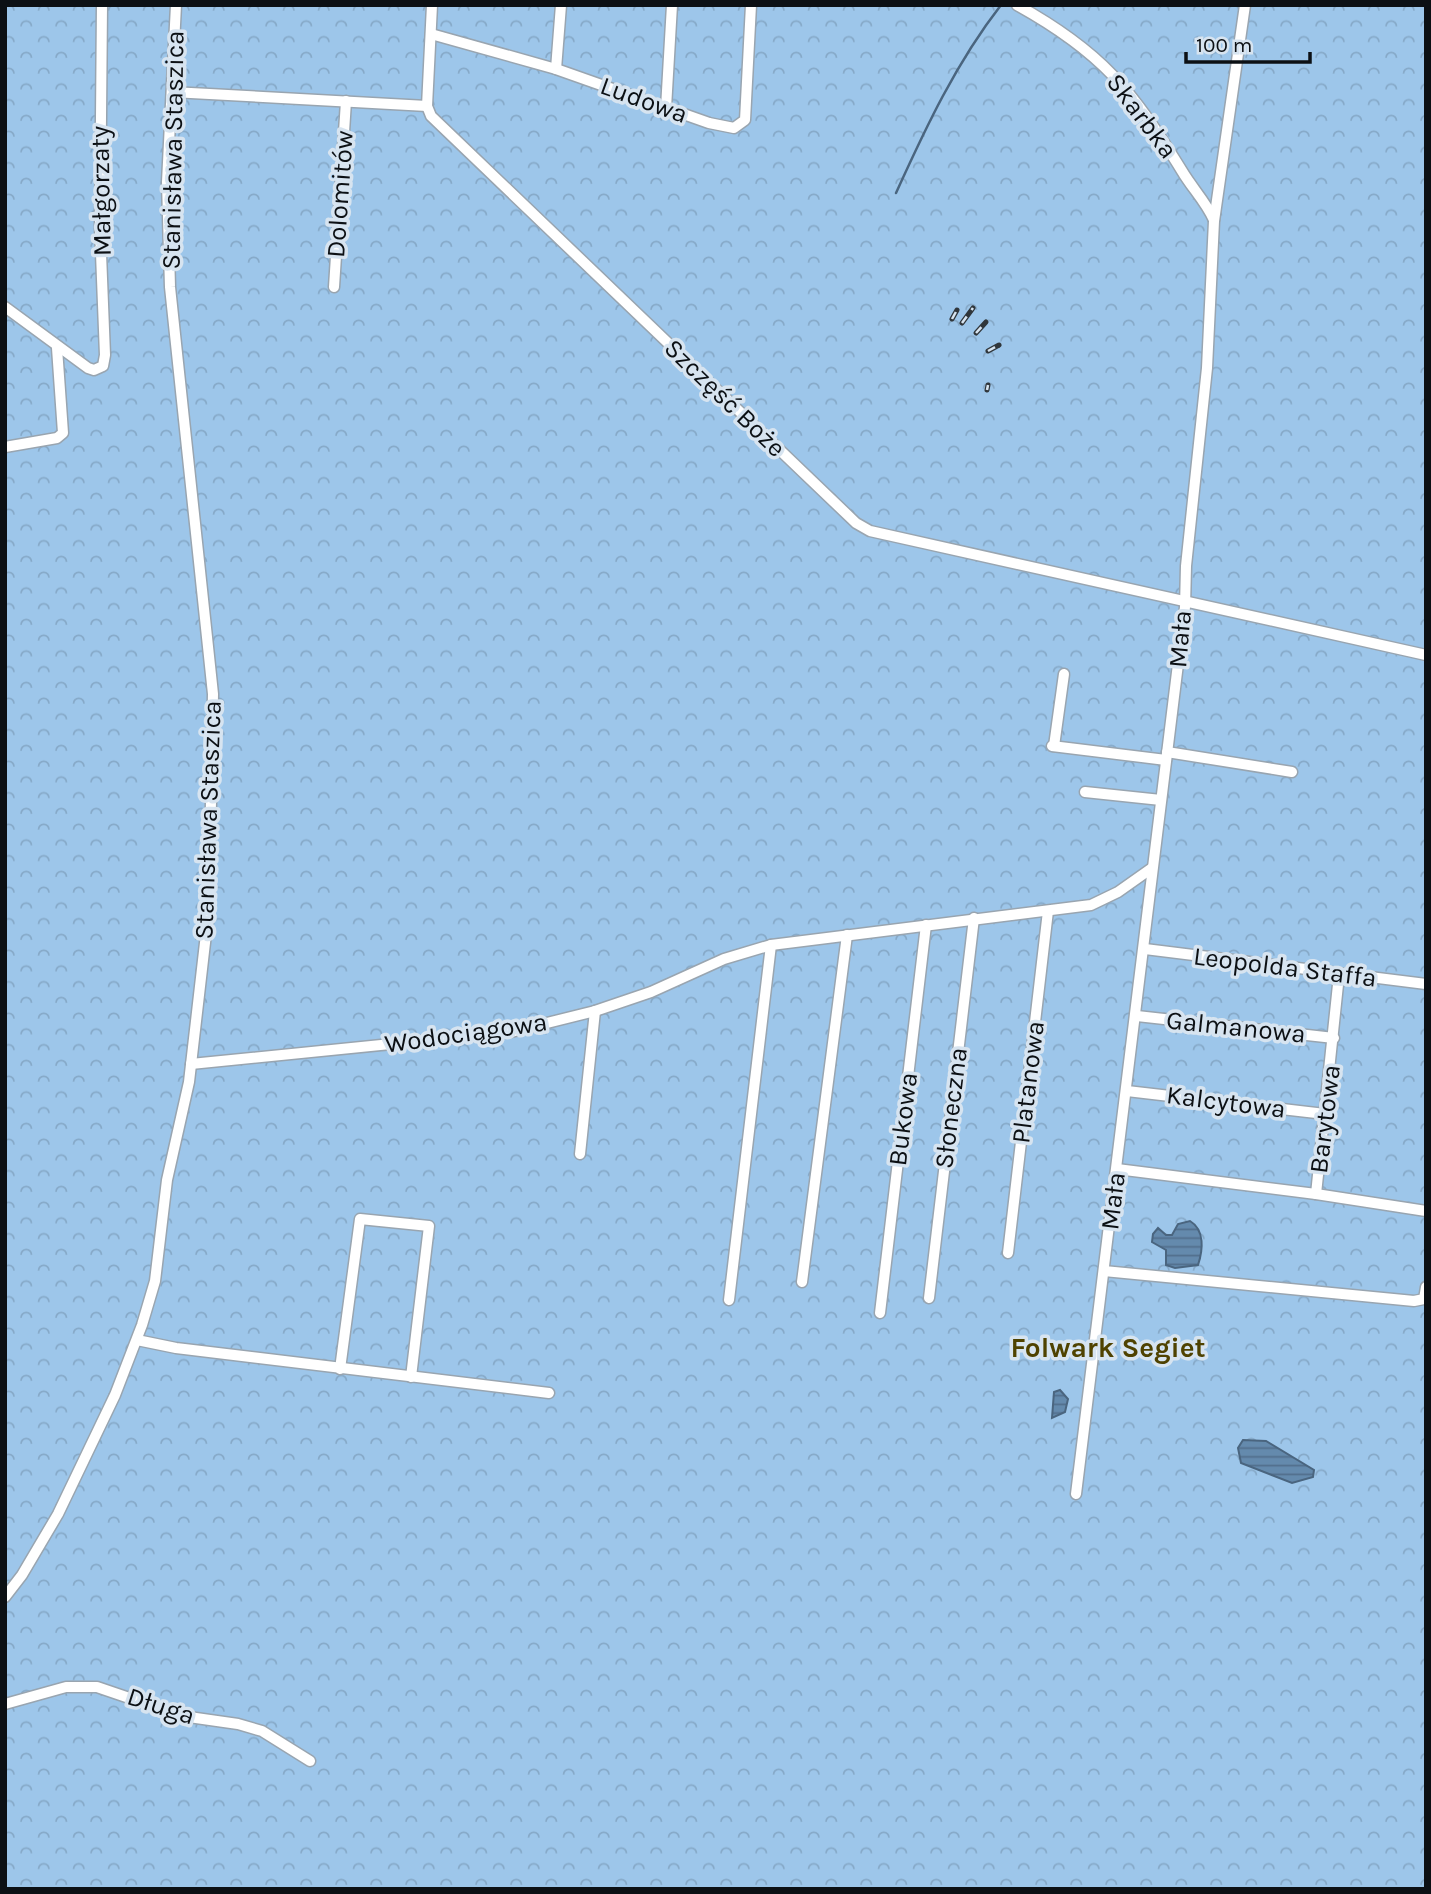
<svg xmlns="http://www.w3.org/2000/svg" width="1431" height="1894" viewBox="0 0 1431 1894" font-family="Karla,sans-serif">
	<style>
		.forest { fill: url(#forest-crowns) }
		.water { fill: url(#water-rules); stroke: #4a657f; stroke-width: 2 }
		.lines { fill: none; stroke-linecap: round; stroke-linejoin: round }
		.stream { stroke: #4a657f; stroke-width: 2.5 }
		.street-casing { stroke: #99a5b0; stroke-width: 13 }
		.street { stroke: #fff; stroke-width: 10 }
		.rail-casing { stroke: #30363b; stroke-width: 5 }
		.rail { stroke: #d7e4f0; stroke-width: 2.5; stroke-dasharray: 8; stroke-linecap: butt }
		.labels { text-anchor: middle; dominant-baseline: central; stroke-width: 7; stroke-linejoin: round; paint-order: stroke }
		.street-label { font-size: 26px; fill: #0c1014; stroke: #d7e4f0 }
		.neighbourhood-label { font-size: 28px; font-weight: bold; fill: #4f4200; stroke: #d7e4f0 }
	</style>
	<defs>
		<pattern id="forest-crowns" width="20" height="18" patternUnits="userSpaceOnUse" patternTransform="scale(1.75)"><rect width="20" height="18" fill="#9dc6ea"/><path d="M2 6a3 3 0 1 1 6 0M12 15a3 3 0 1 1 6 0" fill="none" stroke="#86a9c8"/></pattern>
		<pattern id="water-rules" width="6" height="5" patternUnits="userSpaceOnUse" patternTransform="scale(1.75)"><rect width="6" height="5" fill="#648aad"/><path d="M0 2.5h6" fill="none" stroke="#516f8c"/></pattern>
	</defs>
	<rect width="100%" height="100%" fill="#d7e4f0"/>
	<rect class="forest" x="5" y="5" width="1421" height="1884"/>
	<g class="water">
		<path d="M1190,1221C1205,1230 1203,1250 1198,1265L1175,1268L1166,1265V1250L1152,1242L1153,1234L1158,1228L1166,1235H1172L1178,1224Z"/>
		<path d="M1060,1390L1068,1399L1065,1412L1052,1418L1054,1392Z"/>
		<path d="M1243,1440L1266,1441L1314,1470L1313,1477L1292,1483L1241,1463L1238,1448Z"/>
	</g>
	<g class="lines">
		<path class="stream" d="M896,193C926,127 956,63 1001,5"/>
		<defs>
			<g id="street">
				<path d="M432,5L427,106L431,116L856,523L870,531L1426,655"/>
				<path d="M1017,5C1102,52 1132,90 1182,171C1192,188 1206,202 1214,220"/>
				<path d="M431,34L556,69L709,123L734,128L745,120L751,5"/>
				<path d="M556,69L561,5"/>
				<path d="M172,92L427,106"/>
				<path d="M666,108L672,5"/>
				<path d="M334,287L346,101"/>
				<path d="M5,307L88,368L94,370L103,366L105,355L100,228L102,5"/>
				<path d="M5,447L57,438L63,433L57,348"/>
				<path d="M1052,746L1166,760"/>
				<path d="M1054,746L1064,674"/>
				<path d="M1167,752L1292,772"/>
				<path d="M1085,792L1161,800"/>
				<path d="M1145,949L1426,984"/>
				<path d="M1339,975L1316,1194L1426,1211"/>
				<path d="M1137,1016L1334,1038"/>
				<path d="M191,1064L511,1032L595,1011L651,992L724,959L771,945L1091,905L1118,892L1152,868"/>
				<path d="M1127,1091L1325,1114"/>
				<path d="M580,1154L595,1011"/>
				<path d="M1117,1169L1316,1194"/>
				<path d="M1008,1253L1048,911"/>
				<path d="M1104,1271L1414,1301L1424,1299L1426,1287"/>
				<path d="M802,1282L847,935"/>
				<path d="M929,1298L974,918"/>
				<path d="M729,1300L771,945"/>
				<path d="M880,1313L926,925"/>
				<path d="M137,1340L176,1348L549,1393"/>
				<path d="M340,1369L360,1219L429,1226L411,1377"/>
				<path d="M1076,1494L1185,607L1186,566L1207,368L1214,221L1245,5"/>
				<path d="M5,1597L22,1575L58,1514L115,1395L142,1325L155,1281L167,1180L189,1082L209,908L213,694L170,287L167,182L176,5"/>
				<path d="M5,1704L66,1687H97L182,1716L238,1724L262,1731L310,1761"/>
			</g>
		</defs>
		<use href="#street" class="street-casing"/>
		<use href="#street" class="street"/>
		<defs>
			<g id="rail">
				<path d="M952,319L957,310"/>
				<path d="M962,323L973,308"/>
				<path d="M976,333L986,322"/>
				<path d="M988,351L999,345"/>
				<path d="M987,390L988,385"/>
			</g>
		</defs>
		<use href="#rail" class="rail-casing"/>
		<use href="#rail" class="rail"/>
	</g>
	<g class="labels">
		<g class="street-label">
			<text transform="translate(644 100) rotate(20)">Ludowa</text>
			<text transform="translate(1142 116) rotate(53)">Skarbka</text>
			<text transform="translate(173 150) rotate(-89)">Stanisława Staszica</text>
			<text transform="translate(101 191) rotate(-91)">Małgorzaty</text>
			<text transform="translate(340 194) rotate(-86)">Dolomitów</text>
			<text transform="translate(725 398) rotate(44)">Szczęść Boże</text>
			<text transform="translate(1180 639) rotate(-85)">Mała</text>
			<text transform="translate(208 820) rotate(-88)">Stanisława Staszica</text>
			<text transform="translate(1285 967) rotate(7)">Leopolda Staffa</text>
			<text transform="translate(1236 1027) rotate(6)">Galmanowa</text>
			<text transform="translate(466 1033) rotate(-8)">Wodociągowa</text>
			<text transform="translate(1028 1082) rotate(-83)">Platanowa</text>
			<text transform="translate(1226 1102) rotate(7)">Kalcytowa</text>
			<text transform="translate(951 1108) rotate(-83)">Słoneczna</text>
			<text transform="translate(903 1119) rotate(-83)">Bukowa</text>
			<text transform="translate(1325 1119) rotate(-83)">Barytowa</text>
			<text transform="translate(1113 1201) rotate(-83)">Mała</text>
			<text transform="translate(161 1706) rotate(18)">Długa</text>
		</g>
		<g class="neighbourhood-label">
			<text x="1108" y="1347">Folwark Segiet</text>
		</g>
	</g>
	<rect width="1431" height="1894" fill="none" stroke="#0c1014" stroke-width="14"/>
	<path d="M1186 52v10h124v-10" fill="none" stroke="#0c1014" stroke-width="3.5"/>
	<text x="1196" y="52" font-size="21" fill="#0c1014" stroke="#d7e4f0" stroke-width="5" paint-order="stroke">100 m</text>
</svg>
